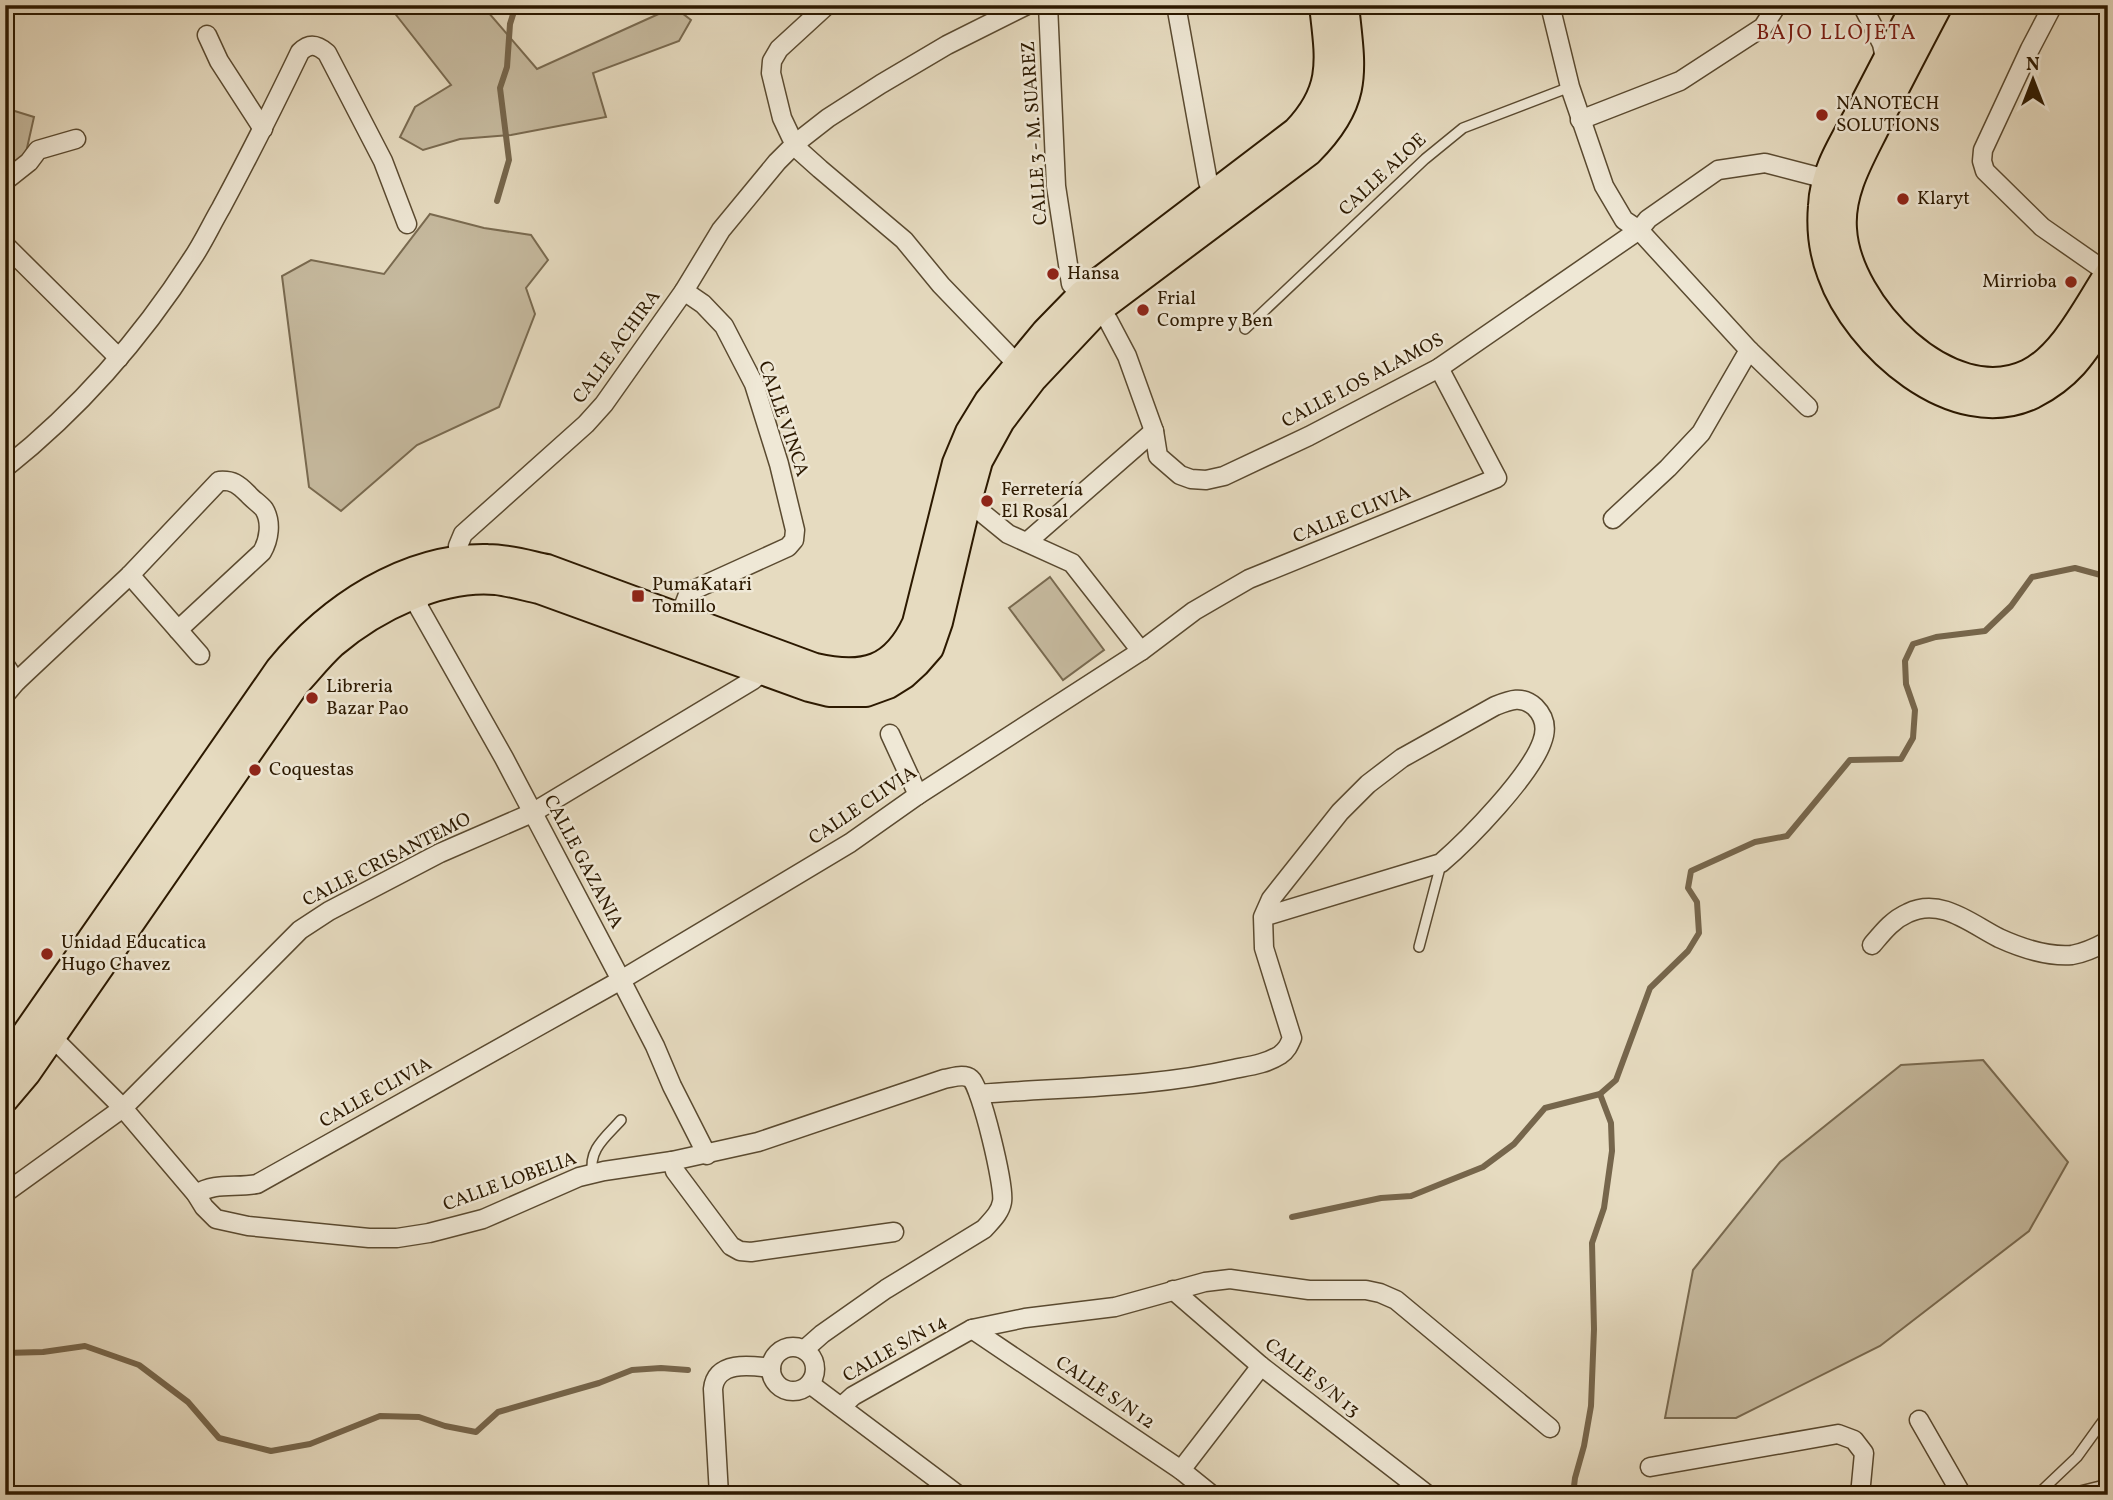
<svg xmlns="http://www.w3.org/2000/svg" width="2113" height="1500" viewBox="0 0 2113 1500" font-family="Vollkorn,serif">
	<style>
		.green { fill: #c6ba9f; stroke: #796a50; stroke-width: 2 }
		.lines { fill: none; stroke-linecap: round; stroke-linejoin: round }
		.stream { stroke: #76664c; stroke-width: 6 }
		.lane-casing { stroke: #5a4a30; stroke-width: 12 }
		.street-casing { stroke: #5a4a30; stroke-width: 21 }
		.primary-casing { stroke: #2c1900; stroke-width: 30 }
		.lane { stroke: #efe8d6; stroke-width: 9 }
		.street { stroke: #efe8d6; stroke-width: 18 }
		.primary { stroke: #e6dbc0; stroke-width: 26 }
		.poi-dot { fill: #8f2418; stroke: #efe8d6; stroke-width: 2.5 }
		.labels { text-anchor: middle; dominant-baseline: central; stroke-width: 5; stroke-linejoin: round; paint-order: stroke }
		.poi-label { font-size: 19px; fill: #2c1900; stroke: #efe8d6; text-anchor: start }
		.street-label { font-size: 19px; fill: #2c1900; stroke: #efe8d6 }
		.neighbourhood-label { font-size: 21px; letter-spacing: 2px; fill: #7a1f14; stroke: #efe8d6 }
	</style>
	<rect width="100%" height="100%" fill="#e6dbc0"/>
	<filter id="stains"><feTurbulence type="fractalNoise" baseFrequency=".00286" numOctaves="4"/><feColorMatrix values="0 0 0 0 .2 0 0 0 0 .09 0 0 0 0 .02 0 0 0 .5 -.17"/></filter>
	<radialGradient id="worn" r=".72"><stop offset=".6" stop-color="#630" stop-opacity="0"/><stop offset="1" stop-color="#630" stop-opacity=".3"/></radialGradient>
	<g class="green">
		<path d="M400,5H482L537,69L674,7L691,20L679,41L593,73L606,117L511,135L460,139L423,150L400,137L415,107L451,85L393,11Z"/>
		<path d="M5,108L34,117L25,157L5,173Z"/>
		<path d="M430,214L484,228L531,235L548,260L526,288L535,314L499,407L417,445L341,511L309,487L282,276L311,260L384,274Z"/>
		<path d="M1050,577L1104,650L1063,680L1009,608Z"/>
		<path d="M1983,1060L2068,1162L2029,1231L1880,1346L1736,1418H1665L1693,1270L1780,1162L1901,1065Z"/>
	</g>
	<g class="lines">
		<g class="stream">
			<path d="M5,18L14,9L20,5"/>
			<path d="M497,201L509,160L500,88L507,67L510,24L516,5"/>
			<path d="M1292,1217L1381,1198L1411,1196L1443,1183L1483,1167L1514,1144L1545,1108L1600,1094L1616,1080L1650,988L1688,951L1699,933L1697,902L1688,888L1691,871L1755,842L1787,836L1850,760L1901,759L1913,738L1915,710L1906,684L1905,661L1913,644L1936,637L1985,631L2011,606L2032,577L2075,568L2108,577"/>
			<path d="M5,1353L43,1352L85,1346L139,1365L188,1402L219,1438L271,1451L310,1444L380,1416L419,1417L445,1426L476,1432L498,1412L599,1383L632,1370L661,1368L688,1370"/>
			<path d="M1573,1495L1575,1478L1584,1446L1591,1406L1594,1329L1592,1243L1604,1208L1612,1151L1611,1123L1600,1094"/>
		</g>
		<defs>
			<g id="lane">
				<path d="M1245,329L1425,159L1463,128L1570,87"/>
				<path d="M1419,947L1441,864"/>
				<path d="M593,1174C587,1150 607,1136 621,1120"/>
				<path d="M2037,1495L2077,1457L2108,1414"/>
				<path d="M2046,1495L2080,1491L2108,1484"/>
			</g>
			<g id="street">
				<path d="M827,5L779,49L772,61L771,73L782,118L791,137L801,152L820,169L904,240L941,285L1018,365"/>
				<path d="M1048,5L1056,186L1071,284L1082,294"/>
				<path d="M1176,5L1208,182L1214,194"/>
				<path d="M1550,5L1570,87L1604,186L1624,220L1639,230L1749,350L1808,407"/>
				<path d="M1862,5L1882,44L1886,63"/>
				<path d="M2053,5L2030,49L1983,150L1982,161L1985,171L2042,227L2108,273"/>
				<path d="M207,35L219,61L263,129"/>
				<path d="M1580,120L1680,81L1763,27L1777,5"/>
				<path d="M5,181L29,162L38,150L76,139"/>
				<path d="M5,245L119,358"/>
				<path d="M1098,310L1108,320L1127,356L1154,431L1158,456L1180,475L1191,479L1206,480L1224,476L1309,436L1439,368L1639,230L1648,219L1718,170L1765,163L1815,176L1826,182"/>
				<path d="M5,468C78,410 142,337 192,259C203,243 211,225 221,208C249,156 275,104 300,52C310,42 318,45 327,53L383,161L407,224"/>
				<path d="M966,508L981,512L1008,534L1072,563L1141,651"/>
				<path d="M1613,519L1668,468L1701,433L1749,350"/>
				<path d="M1027,542L1154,431"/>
				<path d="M459,560L458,546L463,534L586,424L604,404L684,291L721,230L777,162L796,143L828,118L881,84L947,45L1027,5"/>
				<path d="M130,575L200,655"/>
				<path d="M422,593L418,606L504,758L621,980L655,1046L672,1086L707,1155"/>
				<path d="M679,618L689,592L788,547L794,540L795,530L779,464L754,384L724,326L703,304L684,291"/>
				<path d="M5,665L16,682"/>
				<path d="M5,695L16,682L130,575L219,481C233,480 238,484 248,494C252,499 260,504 264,509C272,522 269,540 262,552L178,630"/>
				<path d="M890,734L918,795"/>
				<path d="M1872,945C1883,932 1892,920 1908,913C1941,897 1971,924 1999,938C2021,948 2047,957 2072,955C2084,953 2097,947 2108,941"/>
				<path d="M50,1037L60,1045L123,1108L196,1194L204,1207L216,1219L248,1226L369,1238H397L429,1233L483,1219L579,1177L604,1171L672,1161L758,1142L944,1079C952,1078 964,1073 971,1079C981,1087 1005,1187 1002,1202C1000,1213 992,1220 984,1229L886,1289L822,1334L805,1349"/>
				<path d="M979,1094C1064,1087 1151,1088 1234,1069C1249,1066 1266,1064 1280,1055C1287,1050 1289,1045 1292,1038L1264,948L1263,917L1271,899L1340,812L1368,784L1402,758L1495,706C1510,700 1522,695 1535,707C1545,717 1547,729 1542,742C1530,776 1469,839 1441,863L1263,917"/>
				<path d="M672,1161L675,1171L731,1246L740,1251L751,1252L894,1232"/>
				<path d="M5,1193L123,1108L300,930L329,911L440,853L532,813L753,680L762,672"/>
				<path d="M196,1194C215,1182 235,1188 257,1184L621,980L850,843L918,795L1141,651L1194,611L1249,579L1497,478L1439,368"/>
				<path d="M1173,1290L1261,1366L1428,1495"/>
				<path d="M972,1329L1181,1470L1212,1495"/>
				<circle cx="793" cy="1369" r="22"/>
				<path d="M810,1384L958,1495"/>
				<path d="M841,1407L853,1396L972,1329L1025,1318L1115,1307L1205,1282L1230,1279L1309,1290H1366L1380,1293L1396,1300L1550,1428"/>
				<path d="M1919,1420L1962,1495"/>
				<path d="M1650,1467L1838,1434L1854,1440L1864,1453L1860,1495"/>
				<path d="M1181,1470L1261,1366"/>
				<path d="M719,1495L713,1389C716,1361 749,1365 771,1368"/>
			</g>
			<g id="primary">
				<path d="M1915,5C1897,40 1879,74 1861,109C1845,139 1823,171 1822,206C1820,229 1823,253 1831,274C1856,345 1954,433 2033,395C2072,375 2085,351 2108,316"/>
				<path d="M1939,5C1919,43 1899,81 1880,119C1864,153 1840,189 1843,229C1847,304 1949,411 2028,373C2063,356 2087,306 2108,274"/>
				<path d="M5,1063L279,669C329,608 406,556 488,558C508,558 528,564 547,568L815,667C864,678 894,670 916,623L956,463L969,432L988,401L1045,332L1082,294L1296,131C1336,89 1329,59 1323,5"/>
				<path d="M5,1099L27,1073L296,684C308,671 320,656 333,644C375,608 440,576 496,581C511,583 525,587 539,590L809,688L829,693H866L888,685L904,675L916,664L930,648L939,622L966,508L979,461L1001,421L1033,379L1098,310L1309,152C1360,101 1352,71 1345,5"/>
			</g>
		</defs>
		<use href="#lane" class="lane-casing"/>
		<use href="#street" class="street-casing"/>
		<use href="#primary" class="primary-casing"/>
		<use href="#lane" class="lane"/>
		<use href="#street" class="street"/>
		<use href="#primary" class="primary"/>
	</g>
	<g class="poi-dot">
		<circle cx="1822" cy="115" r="7"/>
		<circle cx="1903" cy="199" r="7"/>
		<circle cx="1053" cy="274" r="7"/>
		<circle cx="2071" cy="282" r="7"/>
		<circle cx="1143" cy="310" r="7"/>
		<circle cx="987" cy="501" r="7"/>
		<rect x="631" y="589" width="14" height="14" rx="3.5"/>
		<circle cx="312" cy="698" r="7"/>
		<circle cx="255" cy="770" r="7"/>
		<circle cx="47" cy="954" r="7"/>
	</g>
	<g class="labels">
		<g class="poi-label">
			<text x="1836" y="104">NANOTECH<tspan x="1836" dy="22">SOLUTIONS</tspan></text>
			<text x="1917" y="199">Klaryt</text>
			<text x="1067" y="274">Hansa</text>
			<text x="2057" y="282" text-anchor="end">Mirrioba</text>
			<text x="1157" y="299">Frial<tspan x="1157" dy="22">Compre y Ben</tspan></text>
			<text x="1001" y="490">Ferretería<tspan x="1001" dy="22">El Rosal</tspan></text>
			<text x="652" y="585">PumaKatari<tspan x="652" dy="22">Tomillo</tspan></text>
			<text x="326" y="687">Libreria<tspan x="326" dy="22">Bazar Pao</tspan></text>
			<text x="269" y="770">Coquestas</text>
			<text x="61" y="943">Unidad Educatica<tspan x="61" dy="22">Hugo Chavez</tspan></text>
		</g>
		<g class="street-label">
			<text transform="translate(1035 133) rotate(-94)">CALLE 3 - M. SUAREZ</text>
			<text transform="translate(1383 175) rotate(-43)">CALLE ALOE</text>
			<text transform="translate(617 347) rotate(-54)">CALLE ACHIRA</text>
			<text transform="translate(1363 381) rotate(-28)">CALLE LOS ALAMOS</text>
			<text transform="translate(783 419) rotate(71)">CALLE VINCA</text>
			<text transform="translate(1352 515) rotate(-22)">CALLE CLIVIA</text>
			<text transform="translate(863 806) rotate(-34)">CALLE CLIVIA</text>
			<text transform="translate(387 860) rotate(-27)">CALLE CRISANTEMO</text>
			<text transform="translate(583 862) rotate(62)">CALLE GAZANIA</text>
			<text transform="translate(376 1093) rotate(-29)">CALLE CLIVIA</text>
			<text transform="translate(510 1182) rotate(-20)">CALLE LOBELIA</text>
			<text transform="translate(895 1349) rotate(-30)">CALLE S/N 14</text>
			<text transform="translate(1312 1378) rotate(38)">CALLE S/N 13</text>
			<text transform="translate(1105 1393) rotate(34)">CALLE S/N 12</text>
		</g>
		<g class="neighbourhood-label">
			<text x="1837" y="33">BAJO LLOJETA</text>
		</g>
	</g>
	<rect width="2113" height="1500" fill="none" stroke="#e6dbc0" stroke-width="28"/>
	<rect x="7" y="7" width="2099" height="1486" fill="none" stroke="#2c1900" stroke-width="3.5"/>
	<rect x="14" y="14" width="2085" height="1472" fill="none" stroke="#2c1900" stroke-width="2"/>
	<g transform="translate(2033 80)" stroke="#efe8d6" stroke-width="5" paint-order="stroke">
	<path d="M0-5L12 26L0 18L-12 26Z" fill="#2c1900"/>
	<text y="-10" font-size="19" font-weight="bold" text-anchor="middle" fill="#2c1900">N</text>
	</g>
	<rect width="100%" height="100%" filter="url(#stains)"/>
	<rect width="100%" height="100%" fill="url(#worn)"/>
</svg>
